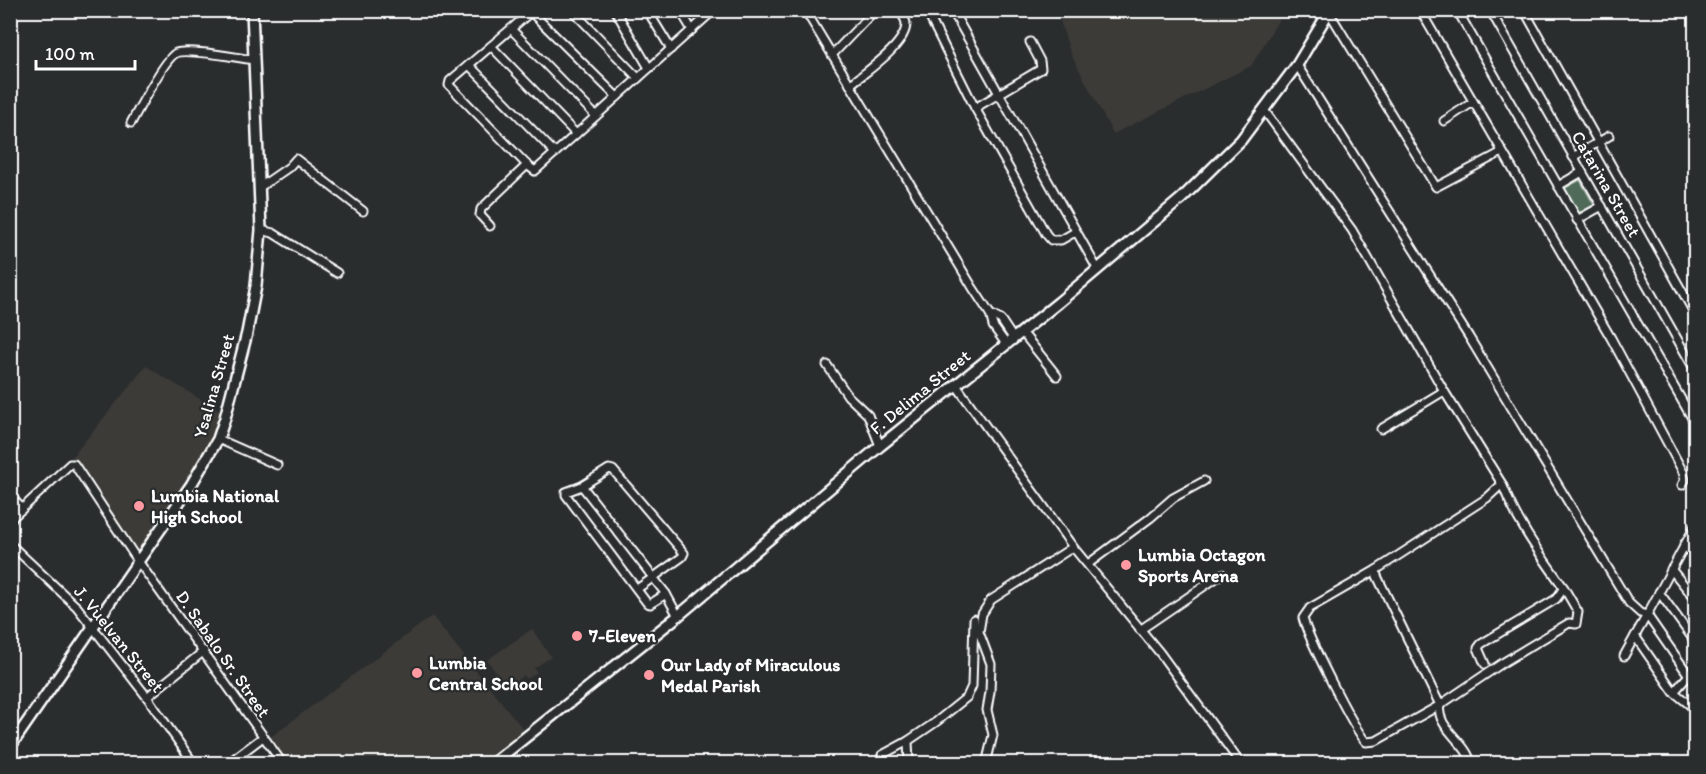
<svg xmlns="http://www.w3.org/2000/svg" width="1706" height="774" viewBox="0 0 1706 774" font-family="Itim,sans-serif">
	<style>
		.built { fill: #3c3a37 }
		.green { fill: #506a58; stroke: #a8b4ac; stroke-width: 1.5 }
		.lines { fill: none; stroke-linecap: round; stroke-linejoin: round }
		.minor-casing { stroke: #fff; stroke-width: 11 }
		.tertiary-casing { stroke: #fff; stroke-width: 14 }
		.minor { stroke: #2a2d2e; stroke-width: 7 }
		.tertiary { stroke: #2a2d2e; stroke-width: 9 }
		.poi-dot { fill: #ff9aa2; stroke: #2a2d2e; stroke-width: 2 }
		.labels { text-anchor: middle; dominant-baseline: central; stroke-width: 4.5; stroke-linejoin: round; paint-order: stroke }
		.street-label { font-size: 18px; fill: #fff; stroke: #2a2d2e }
		.poi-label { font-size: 18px; font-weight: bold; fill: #fff; stroke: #2a2d2e; text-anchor: start }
	</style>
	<rect width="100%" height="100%" fill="#2a2d2e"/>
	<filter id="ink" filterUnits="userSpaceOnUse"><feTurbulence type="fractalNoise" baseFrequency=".0167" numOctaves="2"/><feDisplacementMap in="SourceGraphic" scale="12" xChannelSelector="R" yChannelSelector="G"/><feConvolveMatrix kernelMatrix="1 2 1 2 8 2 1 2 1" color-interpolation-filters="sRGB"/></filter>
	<g filter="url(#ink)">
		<g class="built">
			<path d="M1057,11V10L1284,11L1251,66L1113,134L1070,52Z"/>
			<path d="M146,366L224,414L208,454L140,554L72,457Z"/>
			<path d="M432,616L524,730L482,764L286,763L268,739Z"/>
			<path d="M532,629L551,657L534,668L537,672L527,679L524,675L507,688L487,660Z"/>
		</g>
		<path class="green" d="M1580,180L1594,205L1579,213L1565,188Z"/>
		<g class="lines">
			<defs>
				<g id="minor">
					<path d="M533,10L450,81L449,85L527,165L535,171L714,10"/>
					<path d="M572,10L638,78"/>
					<path d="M615,10L649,68"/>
					<path d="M647,10L671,49"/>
					<path d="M680,10L692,30"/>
					<path d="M805,10L973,288L990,314L1001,320L1013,338"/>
					<path d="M926,10L975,108L1046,234L1051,240H1061L1075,232"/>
					<path d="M952,10L1098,270"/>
					<path d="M1420,10L1611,338L1683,472L1685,480L1682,485"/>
					<path d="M1457,10L1696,425"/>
					<path d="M1490,10L1696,372"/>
					<path d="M1524,10L1696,316"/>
					<path d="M531,12L617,97"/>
					<path d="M1329,12L1436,187L1502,152"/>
					<path d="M511,29L596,116"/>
					<path d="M491,46L576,134"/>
					<path d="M832,55L875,10"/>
					<path d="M469,65L555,153"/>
					<path d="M1297,65L1469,337L1629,603L1640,613L1647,615L1696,524"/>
					<path d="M850,85C865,72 907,45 906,23C905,19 902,14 899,10"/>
					<path d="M975,108L1041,69L1040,61L1030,42"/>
					<path d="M1264,110L1352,230L1444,391L1502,484L1487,498L1376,570L1377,576L1440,705C1435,728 1468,742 1471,764"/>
					<path d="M1444,121L1473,102"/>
					<path d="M131,123C138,110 165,58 176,53C187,48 239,58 254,60"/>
					<path d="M1573,157L1609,136"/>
					<path d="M1558,186L1582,172"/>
					<path d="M260,187L289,167L296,159L363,211"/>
					<path d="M1577,220L1602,206"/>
					<path d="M490,226L480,215L481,209L527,165"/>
					<path d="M261,230L273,233L337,273"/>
					<path d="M990,314L993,326L1006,344"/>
					<path d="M1022,332L1057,376"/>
					<path d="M827,365L848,396L868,415L880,446"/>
					<path d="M956,385L1073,547L1160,653L1241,764"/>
					<path d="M1381,429L1444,391"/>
					<path d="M218,439L277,465"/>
					<path d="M582,486L666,594L678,616"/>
					<path d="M10,495L22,509"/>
					<path d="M10,520L70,464H74L138,561L283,764"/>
					<path d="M10,544L77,607L147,697L194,764"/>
					<path d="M1684,544L1696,559"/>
					<path d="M1088,564L1150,518L1173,498L1204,481"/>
					<path d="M1671,569L1696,600"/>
					<path d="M1376,570L1310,608L1303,618C1307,636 1354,729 1366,742L1376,741L1440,705L1504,662L1569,623L1576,624L1578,612L1564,588"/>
					<path d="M637,589L682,557L684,553L613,470L609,469L582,486L566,492V495L647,603L650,604L666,594"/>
					<path d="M1659,592L1696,643"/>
					<path d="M1140,630L1222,574"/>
					<path d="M1624,656L1635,636"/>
					<path d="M1485,664L1478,648L1481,644L1556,599L1564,588C1540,554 1517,523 1502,484"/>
					<path d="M1688,674L1647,615L1635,636L1674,692L1696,710"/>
					<path d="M1674,692L1696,667"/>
					<path d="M147,697L204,651"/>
					<path d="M227,764L263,737"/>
					<path d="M880,764L882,755L908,741"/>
					<path d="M909,764L908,741L936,722L967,697L972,686L974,619"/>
					<path d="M986,764L993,735L987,710L990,692L991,664L979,632L982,614L991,600L1073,547"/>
				</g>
				<g id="tertiary">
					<path d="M10,747L191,485L218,439L225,418L247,333L256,286L261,230L252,10"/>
					<path d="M492,764L678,616L880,446L1059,302L1182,198L1241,140L1297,65L1330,10"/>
				</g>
			</defs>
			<use href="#minor" class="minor-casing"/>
			<use href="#tertiary" class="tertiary-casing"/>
			<use href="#minor" class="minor"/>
			<use href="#tertiary" class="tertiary"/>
		</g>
	</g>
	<g class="poi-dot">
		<circle cx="139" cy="506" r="6"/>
		<circle cx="1126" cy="565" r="6"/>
		<circle cx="577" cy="636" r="6"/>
		<circle cx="417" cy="673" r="6"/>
		<circle cx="649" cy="675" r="6"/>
	</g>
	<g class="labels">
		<g class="street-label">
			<text transform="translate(1606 184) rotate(60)">Catarina Street</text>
			<text transform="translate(214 386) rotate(-74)">Ysalina Street</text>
			<text transform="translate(920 392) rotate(-39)">F. Delima Street</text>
			<text transform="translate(119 639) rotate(51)">J. Vuelvan Street</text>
			<text transform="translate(223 654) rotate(55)">D. Sabalo Sr. Street</text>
		</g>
		<g class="poi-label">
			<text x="151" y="496">Lumbia National<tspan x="151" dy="21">High School</tspan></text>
			<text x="1138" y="555">Lumbia Octagon<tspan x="1138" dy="21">Sports Arena</tspan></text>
			<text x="589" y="636">7-Eleven</text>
			<text x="429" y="663">Lumbia<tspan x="429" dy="21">Central School</tspan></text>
			<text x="661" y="665">Our Lady of Miraculous<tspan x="661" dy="21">Medal Parish</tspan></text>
		</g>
	</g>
	<rect width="1706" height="774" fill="none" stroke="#2a2d2e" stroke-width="36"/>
	<rect x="18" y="18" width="1670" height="738" fill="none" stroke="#fff" stroke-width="2" filter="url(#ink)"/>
	<path d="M36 60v9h99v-9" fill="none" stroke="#ffffff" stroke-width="3"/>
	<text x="45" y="60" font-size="18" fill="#ffffff" stroke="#2a2d2e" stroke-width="4.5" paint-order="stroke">100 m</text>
</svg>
